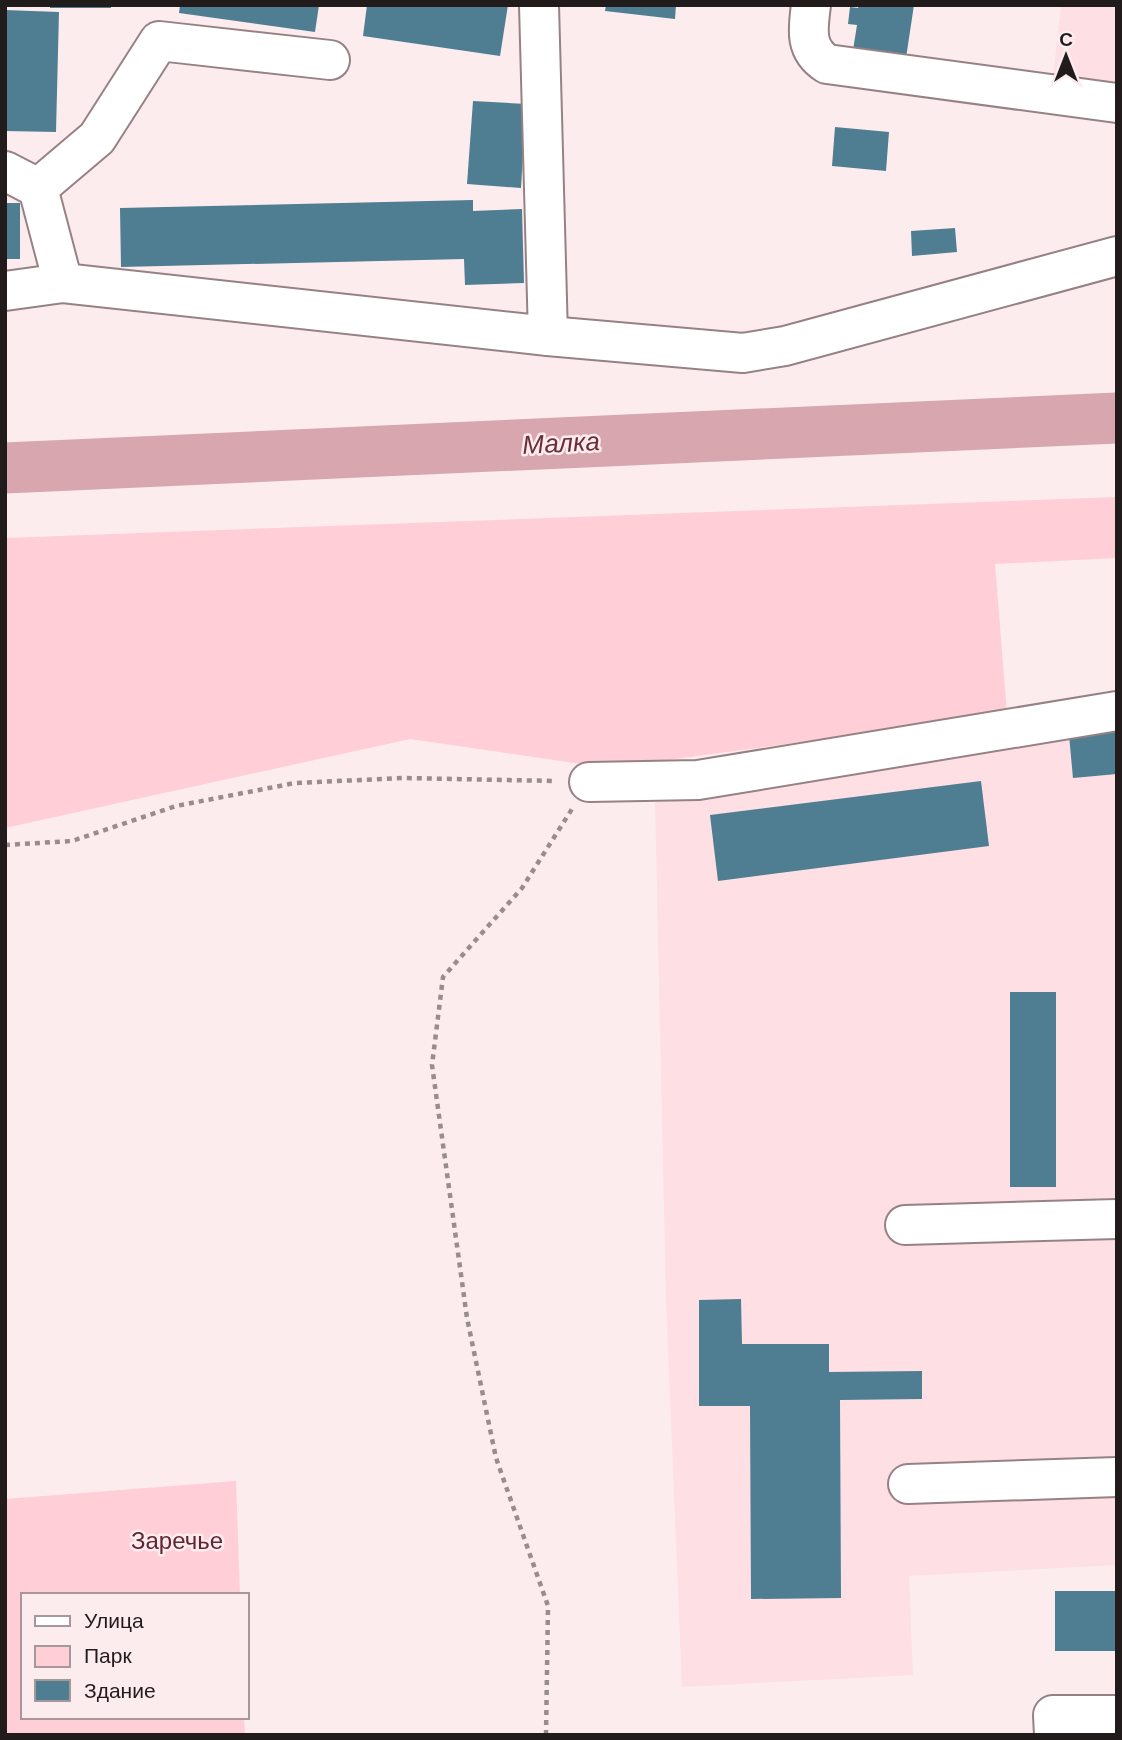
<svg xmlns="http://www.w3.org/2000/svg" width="1122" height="1740" viewBox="0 0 1122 1740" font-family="Helvetica,sans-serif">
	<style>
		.built { fill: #fddfe4 }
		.green { fill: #ffced6 }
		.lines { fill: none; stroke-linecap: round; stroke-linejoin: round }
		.river { stroke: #d8a6af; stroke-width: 51 }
		.building { fill: #4f7e92 }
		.minor-casing { stroke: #968285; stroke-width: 42 }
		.path { stroke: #988c8d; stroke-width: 4.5; stroke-dasharray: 5 5; stroke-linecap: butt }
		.minor { stroke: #fff; stroke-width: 38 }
		.labels { text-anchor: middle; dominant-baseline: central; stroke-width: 5; stroke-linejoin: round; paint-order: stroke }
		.park-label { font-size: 24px; fill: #612534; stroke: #fdecee }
		.water-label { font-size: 26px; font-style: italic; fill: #6b2d3c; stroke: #fdecee }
	</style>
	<rect width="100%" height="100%" fill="#fdecee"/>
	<g class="built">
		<path d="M1061,5H1117V86L1053,78Z"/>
		<path d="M1117,730V1565L909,1576L913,1675L682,1687L666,1300L655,800L1069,735Z"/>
	</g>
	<g class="green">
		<path d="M1117,497V558L995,564L1007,714L609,768L410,739L5,828V538Z"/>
		<path d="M236,1481L240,1595H23V1717H244L245,1735H5V1499Z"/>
	</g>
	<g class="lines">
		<path class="river" d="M5,468L1117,418"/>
	</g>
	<g class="building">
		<rect x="50" y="5" width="61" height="3"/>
		<path d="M180,5H319L315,32L179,13Z"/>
		<path d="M367,5H508L500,56L363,36Z"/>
		<path d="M606,5H676L675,19L605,11Z"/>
		<path d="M859,5H914L906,58L853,50L857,25L848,24L850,7L858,8Z"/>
		<path d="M5,10L59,12L56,132L5,131Z"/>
		<path d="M473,101L526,104L521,188L467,184Z"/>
		<path d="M835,127L889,132L886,171L832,166Z"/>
		<path d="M473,200V211L522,209L524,283L465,285L464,259L121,267L120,208Z"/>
		<rect x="5" y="203" width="15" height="56"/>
		<path d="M955,228L957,252L912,256L911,231Z"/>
		<path d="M1117,730V774L1073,778L1069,735Z"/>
		<path d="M981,781L989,846L718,881L710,815Z"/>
		<rect x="1010" y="992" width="46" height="195"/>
		<path d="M741,1299L742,1344H829V1372L922,1371V1399L840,1400L841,1598L751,1599L750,1406H699V1300Z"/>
		<rect x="1055" y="1591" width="62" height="60"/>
	</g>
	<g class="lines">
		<defs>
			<g id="minor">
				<path d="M539,5L548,336"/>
				<path d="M811,5C808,29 804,49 827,64L1117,103"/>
				<path d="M5,171L38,188L63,283L548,336L743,353L785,346L1117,256"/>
				<path d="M38,188L97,138L159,41L330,60"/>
				<path d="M5,291L63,283"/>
				<path d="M589,782L698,780L1117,711"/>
				<path d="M905,1225L1117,1219"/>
				<path d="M908,1484L1117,1477"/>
				<path d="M1054,1735L1053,1715H1117"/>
			</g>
		</defs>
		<use href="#minor" class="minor-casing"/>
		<g class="path">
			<path d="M5,845L72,841L176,806L295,783L404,778L556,781"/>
			<path d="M546,1735L548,1606L496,1458L467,1318L432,1065L443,977L522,888L572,809"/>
		</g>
		<use href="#minor" class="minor"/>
	</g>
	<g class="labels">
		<g class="park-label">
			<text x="177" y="1540">Заречье</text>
		</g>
		<g class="water-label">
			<text transform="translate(561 443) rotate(-3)">Малка</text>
		</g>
	</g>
	<rect width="1122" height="1740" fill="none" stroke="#221b1c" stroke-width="14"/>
	<rect x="21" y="1593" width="228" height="126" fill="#fdecee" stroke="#a5989a" stroke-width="2"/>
	<rect x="35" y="1616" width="35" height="10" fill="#ffffff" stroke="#a5989a" stroke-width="2"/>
	<text x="84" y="1628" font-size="21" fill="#221b1c">Улица</text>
	<rect x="35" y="1646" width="35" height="21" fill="#ffced6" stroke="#a5989a" stroke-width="2"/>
	<text x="84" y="1663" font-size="21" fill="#221b1c">Парк</text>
	<rect x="35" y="1680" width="35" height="21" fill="#4f7e92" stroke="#a5989a" stroke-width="2"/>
	<text x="84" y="1698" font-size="21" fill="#221b1c">Здание</text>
	<g transform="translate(1066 56)" stroke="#fdecee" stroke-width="5" paint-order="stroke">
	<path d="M0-5L12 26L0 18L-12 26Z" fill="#221b1c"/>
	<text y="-10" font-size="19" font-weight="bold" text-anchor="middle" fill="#221b1c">С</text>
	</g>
</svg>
